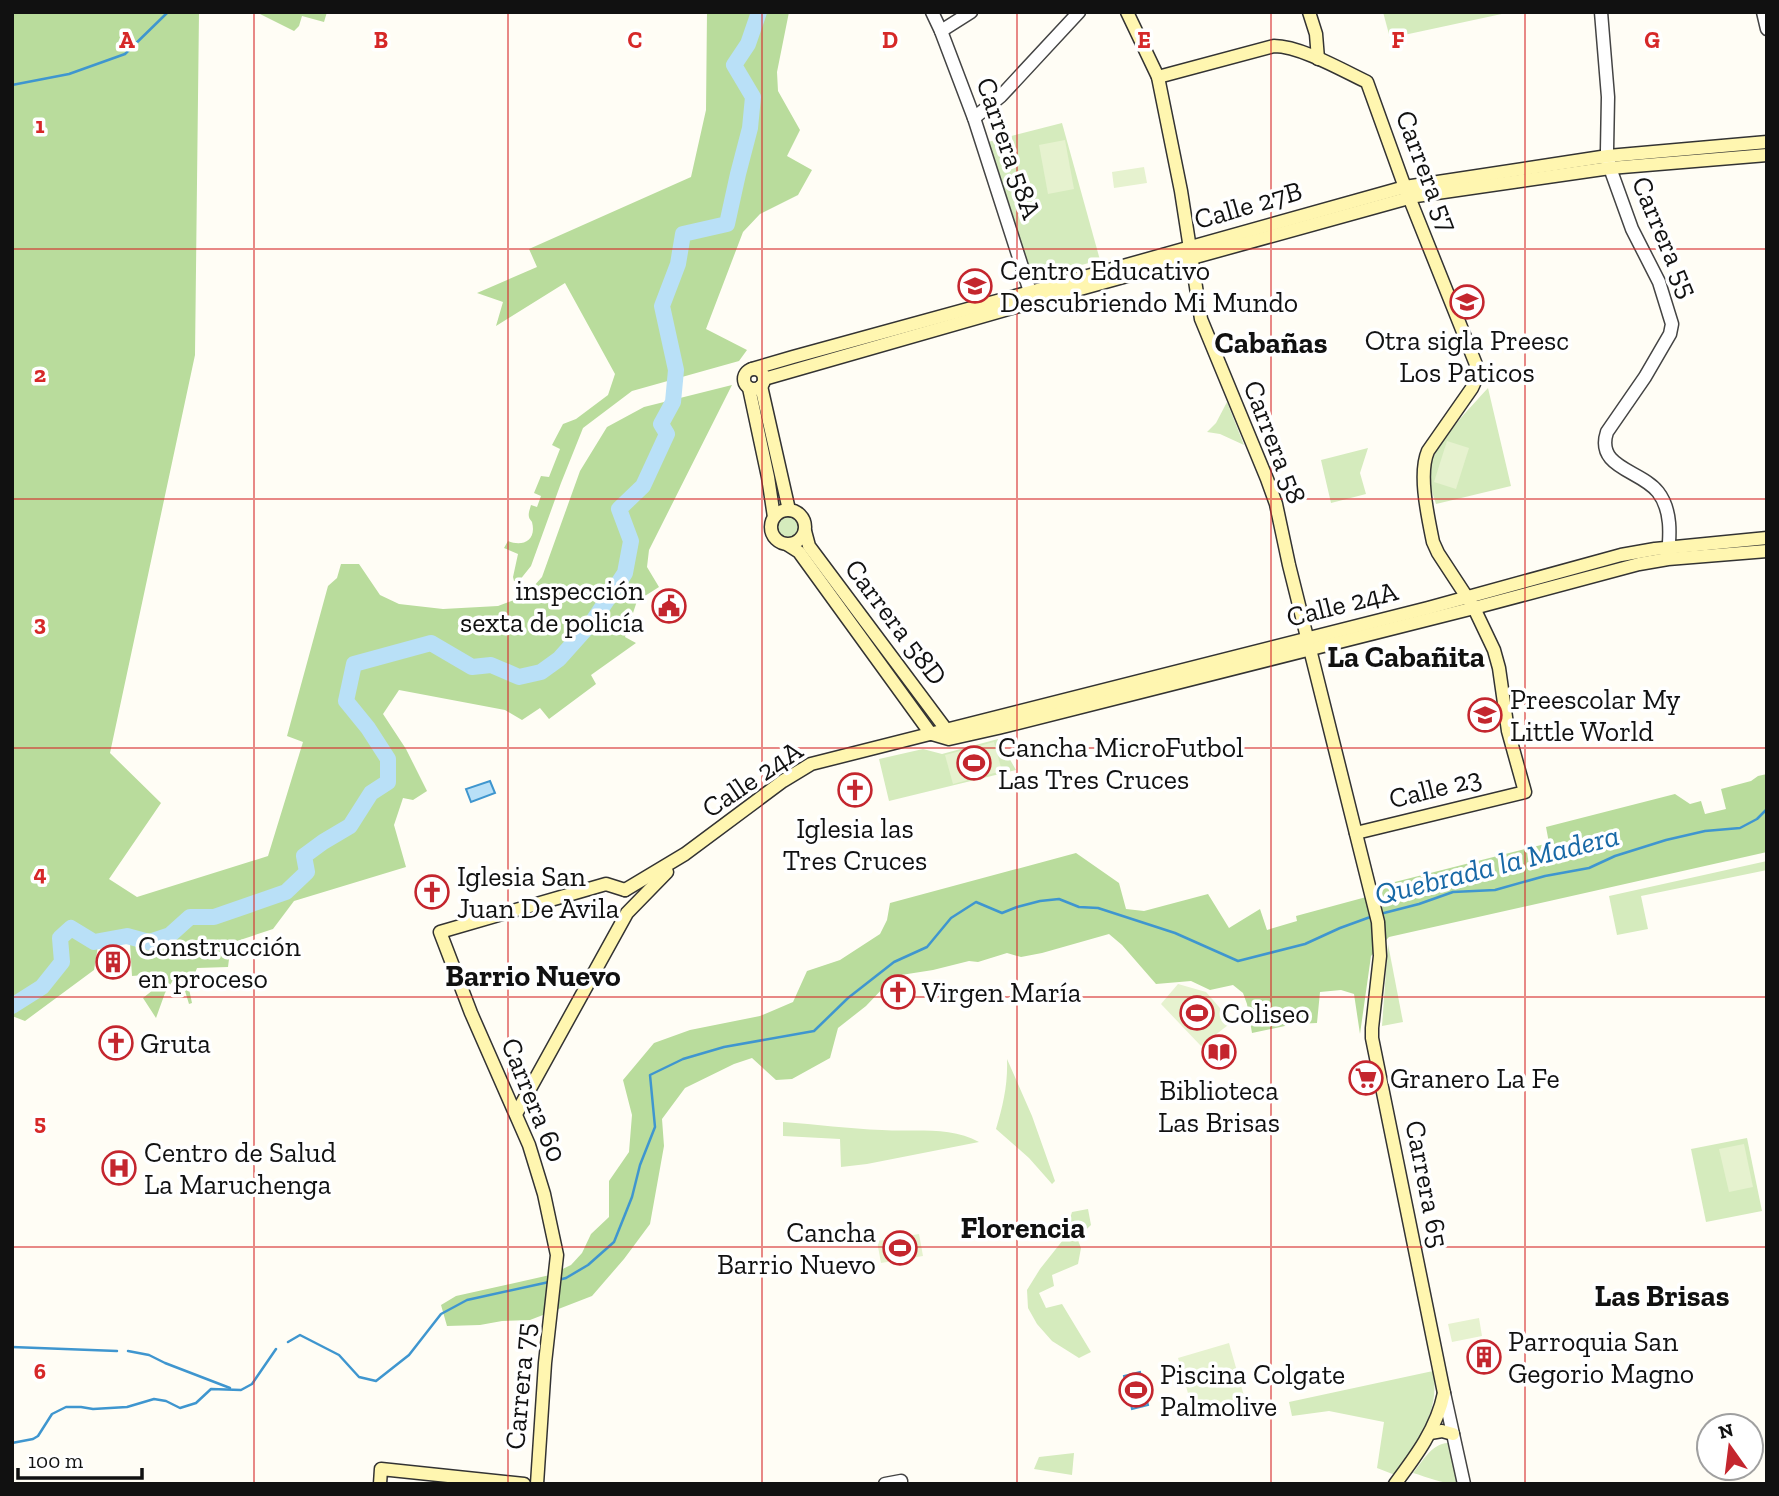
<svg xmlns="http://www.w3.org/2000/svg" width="1779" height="1496" viewBox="0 0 1779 1496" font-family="'Zilla Slab',serif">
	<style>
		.green { fill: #d5ebbd }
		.forest { fill: #b9dc9c }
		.pitch { fill: #e6f2cf }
		.water { fill: #b9e0f7; stroke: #3f96cf; stroke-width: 2 }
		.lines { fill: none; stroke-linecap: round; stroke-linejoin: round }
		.stream { stroke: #3f96cf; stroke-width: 2.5 }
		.river { stroke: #b9e0f7; stroke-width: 16 }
		.tertiary-casing { stroke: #444; stroke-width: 15 }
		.secondary-casing { stroke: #333; stroke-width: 15 }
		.tertiary { stroke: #fff; stroke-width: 12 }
		.secondary { stroke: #fff6b0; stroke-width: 12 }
		.grid { fill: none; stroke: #d62828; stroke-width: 2; stroke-opacity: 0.55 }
		.labels { text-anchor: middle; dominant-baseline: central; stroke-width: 7; stroke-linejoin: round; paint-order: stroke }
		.street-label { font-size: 28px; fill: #111; stroke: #fff }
		.poi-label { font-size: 28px; fill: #111; stroke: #fff; text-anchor: start }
		.neighbourhood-label { font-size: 30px; font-weight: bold; fill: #111; stroke: #fff }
		.water-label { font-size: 30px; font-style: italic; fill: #1768a6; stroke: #fff }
		.grid-label { font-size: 23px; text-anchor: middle; font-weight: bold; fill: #d62828; stroke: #fff; stroke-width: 7; stroke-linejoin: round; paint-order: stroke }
	</style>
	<rect width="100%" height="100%" fill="#fffdf5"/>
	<g class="green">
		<path d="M1383,12H1511L1390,38Z"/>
		<path d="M1062,123L1100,260L1033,278L988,142Z"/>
		<path d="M1488,388L1511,486L1436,504C1433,494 1428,483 1429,472C1431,447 1471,407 1488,388Z"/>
		<path d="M1227,402L1244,445L1220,434L1207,432L1216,423Z"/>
		<path d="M1368,448L1360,473L1366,494L1331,503L1321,460Z"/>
		<circle cx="788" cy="527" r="13"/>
		<path d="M998,739L1016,770L889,801L879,759L923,749L942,754Z"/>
		<path d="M1767,861V870L1641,896L1648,929L1617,935L1609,896Z"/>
		<path d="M1388,944L1403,1022L1382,1026Z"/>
		<path d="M1007,1059L1032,1116L1055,1181L1052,1184L1029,1158L996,1129C1003,1106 1008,1084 1007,1059Z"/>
		<path d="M783,1122C816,1124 849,1129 882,1130C914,1132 951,1126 979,1142L867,1164L841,1167L840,1139L783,1136Z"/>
		<path d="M1747,1138L1762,1211L1706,1222L1691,1149Z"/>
		<path d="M1088,1209L1091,1225L1077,1238L1081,1248L1078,1264L1052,1275L1054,1286L1039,1293L1046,1308L1062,1304L1091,1352L1079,1358L1052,1341L1037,1324L1028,1308L1027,1290L1040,1269L1063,1240L1072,1212Z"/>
		<path d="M1433,1371C1441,1412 1416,1444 1395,1475L1377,1468L1384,1422L1329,1411L1292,1416L1289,1402Z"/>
		<path d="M1448,1443L1457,1484C1443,1484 1427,1477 1413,1473C1423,1461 1431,1444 1448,1443Z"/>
		<path d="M1074,1453L1072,1475L1034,1469L1039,1457Z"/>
	</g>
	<g class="forest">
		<path d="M12,12H199L195,355L110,753L161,803L109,879L137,897L268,856L303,742L287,736L328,586L337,578L341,564H359L380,595L399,604L443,609L498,606L525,596L542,577L580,471L607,427L644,407L732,385L649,550L647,567L659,587L637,601L625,637L636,643L591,675L596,684L549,719L540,708L522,720L505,710L399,690L383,714L406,749L427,791L413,800L403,798L394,825L406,867L294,901L273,929L231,943L228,967L197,968L189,989L192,1003L189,1004L182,981L175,977L165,993L156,1018L143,998L153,990L144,975L132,976L130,943L98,946L94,970L25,1021L12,1016Z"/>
		<path d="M256,12H327L324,22L302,16L299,26L294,31Z"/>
		<path d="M707,12H789L777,72L778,91L800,130L787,156L812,170L798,195L760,214L743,232L706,329L747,350L739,361L632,391L583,428L561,483L531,566L519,581H514L513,577L518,554L504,548L508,541C522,547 537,541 532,522C531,520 529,519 529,517C528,513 530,509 531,505L537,507L541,496L534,493L541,476L549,477L560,449L552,445L563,424L576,419L608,395L615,374L565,283L496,326L503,302L477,293L537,267L529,249L691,177L706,110Z"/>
		<path d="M1767,774V852L1389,937L1371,956L1360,1034L1354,994L1341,990L1320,992L1317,1023L1294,1024L1252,1033L1247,1004L1243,993L1233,985L1210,990L1191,981L1156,984L1122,945L1109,934L1042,953L1021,957L1007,953L978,962L969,961L933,970L901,975L885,986L866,1006L838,1028L830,1058L792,1079L776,1080L752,1058L734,1064L685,1088L662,1119L664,1146L650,1224L624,1259L592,1296L530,1320L502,1321L480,1325L447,1326L441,1305L456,1296L550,1275L571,1265L582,1253L591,1234L609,1217V1181L629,1152L632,1115L623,1080L654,1043L690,1030L760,1016L793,1002L807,971L840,960L880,934L887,920L890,903L1076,853L1119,883L1126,909L1144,911L1208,894L1229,928L1260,909L1267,930L1297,921L1296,916L1381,893L1379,886L1549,843L1546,827L1675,794L1690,804L1701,801L1705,814L1726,809L1721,789L1751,781L1758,776Z"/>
	</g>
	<g class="pitch">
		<path d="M1065,140L1074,189L1048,194L1039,145Z"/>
		<path d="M1144,167L1147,183L1114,188L1112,172Z"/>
		<path d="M1447,441L1469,448L1456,489L1434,482Z"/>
		<path d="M994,742L1002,771L953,784L945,755Z"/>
		<path d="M1178,984L1206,992L1232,1022L1201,1046L1161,1004Z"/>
		<path d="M1744,1144L1753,1187L1729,1192L1719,1149Z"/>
		<path d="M919,1234L923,1256L881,1263L877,1241Z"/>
		<path d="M1479,1318L1482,1336L1452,1342L1448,1324Z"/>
		<path d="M1229,1343L1246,1403L1195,1418L1178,1358Z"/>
	</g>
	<g class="water">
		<path d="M490,781L495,793L471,802L466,789Z"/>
		<path d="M1140,1372L1148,1405L1132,1409L1124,1376Z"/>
	</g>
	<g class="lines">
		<g class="stream">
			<path d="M12,85L69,74L125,54L168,12"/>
			<path d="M1380,914L1419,904L1453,892L1495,890L1545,876L1589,868L1615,856L1666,840L1705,831L1740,828L1757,819L1767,809"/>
			<path d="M558,1280L566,1278L588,1265L614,1242L632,1197L640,1165L655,1127L650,1075L683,1059L724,1047L814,1031L848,998L894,962L927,947L951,918L976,902L1002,913L1017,907L1040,901L1059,899L1079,907L1098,908L1175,933L1238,961L1305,944L1340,928L1373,916"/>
			<path d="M288,1342L300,1335L339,1355L359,1377L376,1381L409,1355L441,1314L467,1300L549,1282"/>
			<path d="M12,1347L117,1351"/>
			<path d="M128,1351L149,1355L165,1363L230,1388"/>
			<path d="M12,1443L33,1439L38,1436L52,1414L66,1407H81L93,1409L127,1407L154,1399L166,1401L180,1408L196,1403L211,1389L241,1390L252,1384L276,1349"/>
		</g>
		<path class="river" d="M12,1006L42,987L62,962L60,938L71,928L94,942L127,936L149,942L170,935L190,917H214L286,892L307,872L304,856L323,842L350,826L371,793L388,782V759L368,728L346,701L354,664L431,643L472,667L491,665L519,677L541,672L559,659L593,621L625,573L631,541L619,509L643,486L667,434L661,424L673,402L676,370L662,306L678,264L683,234L727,224L738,174L750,128L753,97L734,65L748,44L759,12"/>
		<defs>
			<g id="tertiary">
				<path d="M932,12L941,31L974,118L1033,301"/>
				<path d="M1601,12L1608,97L1607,150L1610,168L1632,229L1659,282L1672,324L1670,334L1645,377L1607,432C1595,468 1641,470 1658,492C1672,510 1670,535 1668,556"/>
				<path d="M1763,12L1767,29"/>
				<path d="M941,31L971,12"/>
				<path d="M974,118L1001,96L1079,12"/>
				<path d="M1444,1393L1464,1484"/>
				<path d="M885,1484L901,1481V1484"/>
			</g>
			<g id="secondary">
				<path d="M1127,12L1158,77L1181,191L1201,319L1267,479L1276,504L1289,565L1378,922L1380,956L1372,1028V1038L1444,1393C1437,1428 1416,1456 1395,1484"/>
				<path d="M1309,12L1316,34L1318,59"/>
				<path d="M1158,77L1274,46C1300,46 1342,70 1367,82L1403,182L1477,367V377L1472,388L1428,451C1418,474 1428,517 1433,542L1438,553L1474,608L1494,650L1499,668L1508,731L1525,792L1356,833"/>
				<path d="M752,369L793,357L1041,289L1405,187L1608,156L1767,142"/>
				<circle cx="754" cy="379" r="10"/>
				<path d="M764,379L1033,302L1416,196L1610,168L1767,155"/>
				<path d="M761,386L789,510"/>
				<path d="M749,388L768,477L774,517"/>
				<circle cx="788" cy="527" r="17"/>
				<path d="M805,531L809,546L951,736"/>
				<path d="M788,545L799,552L931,734"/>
				<path d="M932,734L949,739L998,728L1474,608L1639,564L1668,559L1767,551"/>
				<path d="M625,890L685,854L783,781L811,764L1428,608L1621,555L1655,549L1767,538"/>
				<path d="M516,1114L627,913L667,872"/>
				<path d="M1430,1433L1442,1431L1453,1434"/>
				<path d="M380,1484L381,1469L524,1484"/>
				<path d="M537,1484L545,1363L557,1255L544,1194L529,1145L471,1013L440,932L606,884L625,890"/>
			</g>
		</defs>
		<use href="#tertiary" class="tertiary-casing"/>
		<use href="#secondary" class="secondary-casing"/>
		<use href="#tertiary" class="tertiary"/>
		<use href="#secondary" class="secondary"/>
	</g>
	<path class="grid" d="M254,12V1484M508,12V1484M762,12V1484M1017,12V1484M1271,12V1484M1525,12V1484M12,249H1767M12,499H1767M12,748H1767M12,997H1767M12,1247H1767"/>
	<defs>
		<symbol id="school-ring" viewBox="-11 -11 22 22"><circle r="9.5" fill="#fff" stroke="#c4262e" stroke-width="1.5"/><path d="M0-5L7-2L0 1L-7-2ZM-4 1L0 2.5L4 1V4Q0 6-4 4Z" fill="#c4262e"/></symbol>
		<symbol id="civic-ring" viewBox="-11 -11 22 22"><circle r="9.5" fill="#fff" stroke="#c4262e" stroke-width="1.5"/><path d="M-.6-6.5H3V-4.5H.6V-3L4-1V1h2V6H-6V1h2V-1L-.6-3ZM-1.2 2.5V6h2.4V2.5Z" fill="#c4262e"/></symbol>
		<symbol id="stadium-ring" viewBox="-11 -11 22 22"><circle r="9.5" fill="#fff" stroke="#c4262e" stroke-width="1.5"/><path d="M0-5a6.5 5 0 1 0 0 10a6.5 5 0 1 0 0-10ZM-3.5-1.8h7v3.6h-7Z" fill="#c4262e"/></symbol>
		<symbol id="church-ring" viewBox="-11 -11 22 22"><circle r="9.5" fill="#fff" stroke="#c4262e" stroke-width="1.5"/><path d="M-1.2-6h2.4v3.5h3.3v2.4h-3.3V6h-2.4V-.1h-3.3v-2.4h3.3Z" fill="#c4262e"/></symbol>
		<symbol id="building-ring" viewBox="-11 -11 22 22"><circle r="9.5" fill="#fff" stroke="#c4262e" stroke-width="1.5"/><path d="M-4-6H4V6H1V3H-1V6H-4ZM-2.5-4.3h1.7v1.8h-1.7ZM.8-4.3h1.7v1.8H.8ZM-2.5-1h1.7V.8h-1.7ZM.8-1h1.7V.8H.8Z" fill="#c4262e"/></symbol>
		<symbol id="library-ring" viewBox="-11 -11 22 22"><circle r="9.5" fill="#fff" stroke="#c4262e" stroke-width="1.5"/><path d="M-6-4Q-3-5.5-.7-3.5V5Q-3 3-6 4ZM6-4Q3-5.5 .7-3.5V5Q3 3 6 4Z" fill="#c4262e"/></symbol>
		<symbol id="supermarket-ring" viewBox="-11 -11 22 22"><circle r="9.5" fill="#fff" stroke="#c4262e" stroke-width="1.5"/><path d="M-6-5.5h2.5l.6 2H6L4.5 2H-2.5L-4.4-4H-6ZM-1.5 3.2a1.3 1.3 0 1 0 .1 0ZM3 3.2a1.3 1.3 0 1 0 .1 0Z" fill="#c4262e"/></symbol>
		<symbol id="hospital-ring" viewBox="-11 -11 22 22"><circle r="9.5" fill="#fff" stroke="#c4262e" stroke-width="1.5"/><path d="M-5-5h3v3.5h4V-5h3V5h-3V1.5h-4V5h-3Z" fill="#c4262e"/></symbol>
	</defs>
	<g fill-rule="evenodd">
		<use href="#school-ring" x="956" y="267" width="38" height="38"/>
		<use href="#school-ring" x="1448" y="283" width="38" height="38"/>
		<use href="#civic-ring" x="650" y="587" width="38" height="38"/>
		<use href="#school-ring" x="1466" y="696" width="38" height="38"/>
		<use href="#stadium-ring" x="955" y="744" width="38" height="38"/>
		<use href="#church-ring" x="836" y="771" width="38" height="38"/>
		<use href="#church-ring" x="413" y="873" width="38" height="38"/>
		<use href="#building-ring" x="94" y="943" width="38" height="38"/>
		<use href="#church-ring" x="879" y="973" width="38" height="38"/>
		<use href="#stadium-ring" x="1178" y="994" width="38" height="38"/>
		<use href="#church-ring" x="97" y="1024" width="38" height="38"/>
		<use href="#library-ring" x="1200" y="1033" width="38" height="38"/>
		<use href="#supermarket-ring" x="1347" y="1059" width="38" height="38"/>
		<use href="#hospital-ring" x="100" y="1149" width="38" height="38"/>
		<use href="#stadium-ring" x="881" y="1229" width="38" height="38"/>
		<use href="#building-ring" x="1465" y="1338" width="38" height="38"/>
		<use href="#stadium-ring" x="1117" y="1371" width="38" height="38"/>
	</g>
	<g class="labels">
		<g class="street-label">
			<text transform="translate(1009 148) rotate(71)">Carrera 58A</text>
			<text transform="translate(1427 171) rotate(69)">Carrera 57</text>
			<text transform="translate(1248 205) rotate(-16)">Calle 27B</text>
			<text transform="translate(1665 237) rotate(67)">Carrera 55</text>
			<text transform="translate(1275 442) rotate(69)">Carrera 58</text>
			<text transform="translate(1342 604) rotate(-14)">Calle 24A</text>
			<text transform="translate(896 622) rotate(53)">Carrera 58D</text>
			<text transform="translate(752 779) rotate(-34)">Calle 24A</text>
			<text transform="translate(1435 788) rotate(-14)">Calle 23</text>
			<text transform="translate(534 1100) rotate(68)">Carrera 60</text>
			<text transform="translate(1427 1184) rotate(79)">Carrera 65</text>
			<text transform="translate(520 1386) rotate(-85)">Carrera 75</text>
		</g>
		<g class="poi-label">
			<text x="1000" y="270">Centro Educativo<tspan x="1000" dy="32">Descubriendo Mi Mundo</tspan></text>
			<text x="1467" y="340" text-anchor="middle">Otra sigla Preesc<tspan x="1467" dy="32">Los Paticos</tspan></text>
			<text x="644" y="590" text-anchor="end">inspección<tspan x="644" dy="32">sexta de policía</tspan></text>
			<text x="1510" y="699">Preescolar My<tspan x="1510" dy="32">Little World</tspan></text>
			<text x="998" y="747">Cancha MicroFutbol<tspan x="998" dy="32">Las Tres Cruces</tspan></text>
			<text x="855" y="828" text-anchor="middle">Iglesia las<tspan x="855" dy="32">Tres Cruces</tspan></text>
			<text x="457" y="876">Iglesia San<tspan x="457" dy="32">Juan De Avila</tspan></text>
			<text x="138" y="946">Construcción<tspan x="138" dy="32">en proceso</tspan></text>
			<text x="922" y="992">Virgen María</text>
			<text x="1222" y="1013">Coliseo</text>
			<text x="140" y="1043">Gruta</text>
			<text x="1390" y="1078">Granero La Fe</text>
			<text x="1219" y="1090" text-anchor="middle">Biblioteca<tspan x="1219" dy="32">Las Brisas</tspan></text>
			<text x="144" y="1152">Centro de Salud<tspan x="144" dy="32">La Maruchenga</tspan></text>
			<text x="876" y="1232" text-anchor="end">Cancha<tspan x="876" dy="32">Barrio Nuevo</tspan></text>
			<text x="1508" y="1341">Parroquia San<tspan x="1508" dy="32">Gegorio Magno</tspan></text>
			<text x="1160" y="1374">Piscina Colgate<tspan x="1160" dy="32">Palmolive</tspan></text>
		</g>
		<g class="neighbourhood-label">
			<text x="1271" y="343">Cabañas</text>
			<text x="1406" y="657">La Cabañita</text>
			<text x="533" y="976">Barrio Nuevo</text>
			<text x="1023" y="1228">Florencia</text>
			<text x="1662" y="1296">Las Brisas</text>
		</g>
		<g class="water-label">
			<text transform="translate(1497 865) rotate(-14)">Quebrada la Madera</text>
		</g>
	</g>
	<g class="grid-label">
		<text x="127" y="48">A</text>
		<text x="381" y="48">B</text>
		<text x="635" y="48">C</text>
		<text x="890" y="48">D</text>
		<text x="1144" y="48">E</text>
		<text x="1398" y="48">F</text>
		<text x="1652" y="48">G</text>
		<text x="40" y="133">1</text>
		<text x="40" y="382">2</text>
		<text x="40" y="631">3</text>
		<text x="40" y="881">4</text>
		<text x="40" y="1130">5</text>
		<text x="40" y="1379">6</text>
	</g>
	<rect width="1779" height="1496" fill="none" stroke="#111111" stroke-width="28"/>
	<g transform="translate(1730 1447) rotate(346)"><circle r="33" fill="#ffffff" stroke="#a0a0a0" stroke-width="2"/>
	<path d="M0-5L12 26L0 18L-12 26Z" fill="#c4262e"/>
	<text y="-10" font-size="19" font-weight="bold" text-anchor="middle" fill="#111111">N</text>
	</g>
	<path d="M18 1468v10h124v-10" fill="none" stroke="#111111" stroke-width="3.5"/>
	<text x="28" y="1468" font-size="21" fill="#111111" stroke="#ffffff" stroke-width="5" paint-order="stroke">100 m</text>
</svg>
